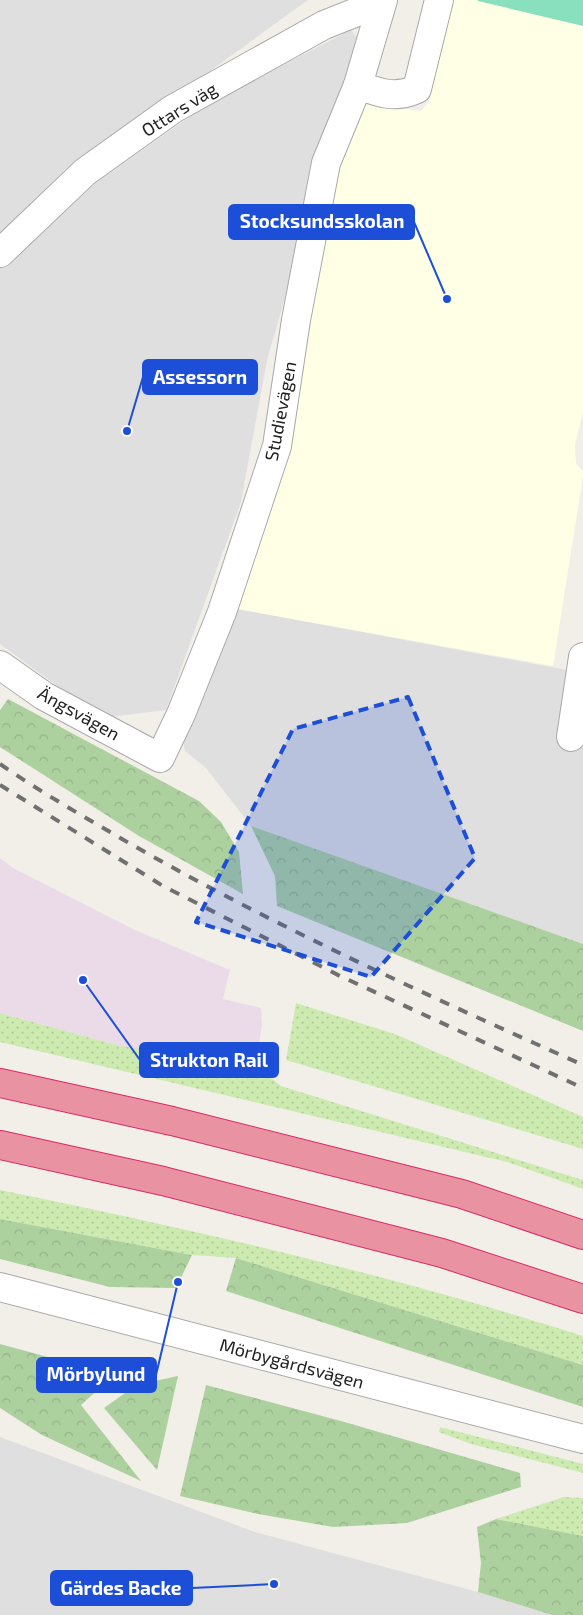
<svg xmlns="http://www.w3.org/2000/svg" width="583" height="1615" viewBox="0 0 583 1615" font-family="'Exo 2',sans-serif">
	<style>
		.residential { fill: #e0dfdf }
		.education { fill: #ffffe5 }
		.railway { fill: #ebdbe8 }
		.grass { fill: url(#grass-dots) }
		.forest { fill: url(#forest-crowns) }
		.pitch { fill: #88e0be }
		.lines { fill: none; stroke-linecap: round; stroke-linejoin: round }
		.minor-casing { stroke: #a9a9a9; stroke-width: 30 }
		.highway-casing { stroke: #dc2a67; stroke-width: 30 }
		.minor { stroke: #fff; stroke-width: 28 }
		.highway { stroke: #e892a2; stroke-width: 28 }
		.rail { stroke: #707070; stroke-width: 4; stroke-dasharray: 10 10; stroke-linecap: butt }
		.marked { fill: #1d4ed8; fill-opacity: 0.2; stroke: #1d4ed8; stroke-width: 4; stroke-dasharray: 10 6; stroke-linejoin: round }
		.labels { text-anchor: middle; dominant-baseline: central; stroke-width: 4; stroke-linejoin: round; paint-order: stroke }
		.street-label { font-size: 18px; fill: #222; stroke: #fff }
		.leader { fill: none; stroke: #1d4ed8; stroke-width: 2 }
		.callout-dot { fill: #1d4ed8; stroke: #fff; stroke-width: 2 }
		.callout { fill: #1d4ed8; stroke: #1d4ed8; stroke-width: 2 }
		.callout-label { font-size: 19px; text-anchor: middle; font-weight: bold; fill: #fff }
	</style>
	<defs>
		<pattern id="grass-dots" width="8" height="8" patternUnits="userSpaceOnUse" patternTransform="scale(1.25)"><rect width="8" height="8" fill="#cdebb0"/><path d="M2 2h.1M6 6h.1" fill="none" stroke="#b0c997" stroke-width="1.8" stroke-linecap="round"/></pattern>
		<pattern id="forest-crowns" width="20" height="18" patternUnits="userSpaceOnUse" patternTransform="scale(1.25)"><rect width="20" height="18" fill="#add19e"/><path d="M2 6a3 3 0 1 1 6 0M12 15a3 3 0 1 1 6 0" fill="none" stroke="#95b388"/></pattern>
	</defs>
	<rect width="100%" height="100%" fill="#f2efe9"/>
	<g class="residential">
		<path d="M0,0H308L94,155L0,236Z"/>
		<path d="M351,30L359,40L267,360L241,502L166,710L101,718L0,644V267L72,200L209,103Z"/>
		<path d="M232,608L583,673V944L251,826L206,768L185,751L182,736Z"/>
		<path d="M0,1437L255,1532L478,1592L552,1615H0Z"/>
	</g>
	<path class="education" d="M452,0H583V412L575,445L576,464L583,471V476L553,666L232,608L330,186L360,103L421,111L429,102Z"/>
	<path class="railway" d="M0,858L13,868L135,930L230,970L223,999L261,1008L262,1024L256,1066L120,1046L0,1013Z"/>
	<g class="grass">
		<path d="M296,1003L395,1034L583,1117V1149L286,1060Z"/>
		<path d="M0,1013L120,1046L256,1066L281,1086L583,1180V1189L507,1162L0,1042Z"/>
		<path d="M0,1190C196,1230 392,1275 583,1336V1365L236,1258L192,1255L0,1219Z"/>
		<path d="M440,1427L583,1464V1473L471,1444L439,1432Z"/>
		<path d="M564,1497L583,1498V1536L496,1519Z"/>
	</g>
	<g class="forest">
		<path d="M8,699L199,801L221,822L239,852L243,894L139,836L0,747V710Z"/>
		<path d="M251,826L583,944V1031L277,906L275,876Z"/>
		<path d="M0,1219L192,1255L176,1288L110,1287L0,1259Z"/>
		<path d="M236,1258L583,1365V1407L226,1291Z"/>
		<path d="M0,1344L114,1375L81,1405L141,1481L42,1435L0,1408Z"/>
		<path d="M178,1376L157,1470L104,1408L136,1385Z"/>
		<path d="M206,1385L341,1421L520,1473L521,1487L407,1523L333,1527L258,1514L180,1496Z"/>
		<path d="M496,1519L583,1536V1615H552L478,1592L481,1563L477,1527Z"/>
	</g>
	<path class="pitch" d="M583,0V26L478,1V0Z"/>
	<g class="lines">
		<defs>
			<g id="minor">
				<path d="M383,0L358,85C379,93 395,99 417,89L439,0"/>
				<path d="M0,253L85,172L173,109L324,25L382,2"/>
				<path d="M0,665L44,696L160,758L181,714L222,612L277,446L296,320L326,163L358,85"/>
				<path d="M571,737L583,657"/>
				<path d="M0,1287L583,1439"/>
			</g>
			<g id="highway">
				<path d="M0,1083L172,1121L462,1194L583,1235"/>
				<path d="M0,1145L163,1181L442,1253L583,1299"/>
			</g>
		</defs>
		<use href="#minor" class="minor-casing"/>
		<use href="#highway" class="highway-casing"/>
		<use href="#minor" class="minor"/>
		<use href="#highway" class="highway"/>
		<g class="rail">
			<path d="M0,764C39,791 81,815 122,839C271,925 427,995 583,1065"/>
			<path d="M0,785L163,886L340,976L583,1088"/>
		</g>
	</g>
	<path class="marked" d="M408,697L475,858L371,977L196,922L293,729Z"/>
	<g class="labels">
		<g class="street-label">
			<text transform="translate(179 109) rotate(-32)">Ottars väg</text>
			<text transform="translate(280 411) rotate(-79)">Studievägen</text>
			<text transform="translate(79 713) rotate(29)">Ängsvägen</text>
			<text transform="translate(292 1363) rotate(15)">Mörbygårdsvägen</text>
		</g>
	</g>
	<path class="leader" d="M447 299L414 222M127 431L143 377M83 980L140 1060M178 1282L156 1375M274 1584L192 1588"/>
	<g class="callout-dot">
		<circle cx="447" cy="299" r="5"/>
		<circle cx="127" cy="431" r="5"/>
		<circle cx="83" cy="980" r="5"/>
		<circle cx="178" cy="1282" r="5"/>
		<circle cx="274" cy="1584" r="5"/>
	</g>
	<g class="callout">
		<rect x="229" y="205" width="185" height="34" rx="5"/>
		<rect x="143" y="360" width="114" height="34" rx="5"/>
		<rect x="140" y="1043" width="138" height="34" rx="5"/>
		<rect x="37" y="1358" width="119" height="34" rx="5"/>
		<rect x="51" y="1571" width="141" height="34" rx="5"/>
	</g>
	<g class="callout-label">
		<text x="322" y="228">Stocksundsskolan</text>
		<text x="200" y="384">Assessorn</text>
		<text x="209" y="1067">Strukton Rail</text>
		<text x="96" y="1381">Mörbylund</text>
		<text x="121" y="1595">Gärdes Backe</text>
	</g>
</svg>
